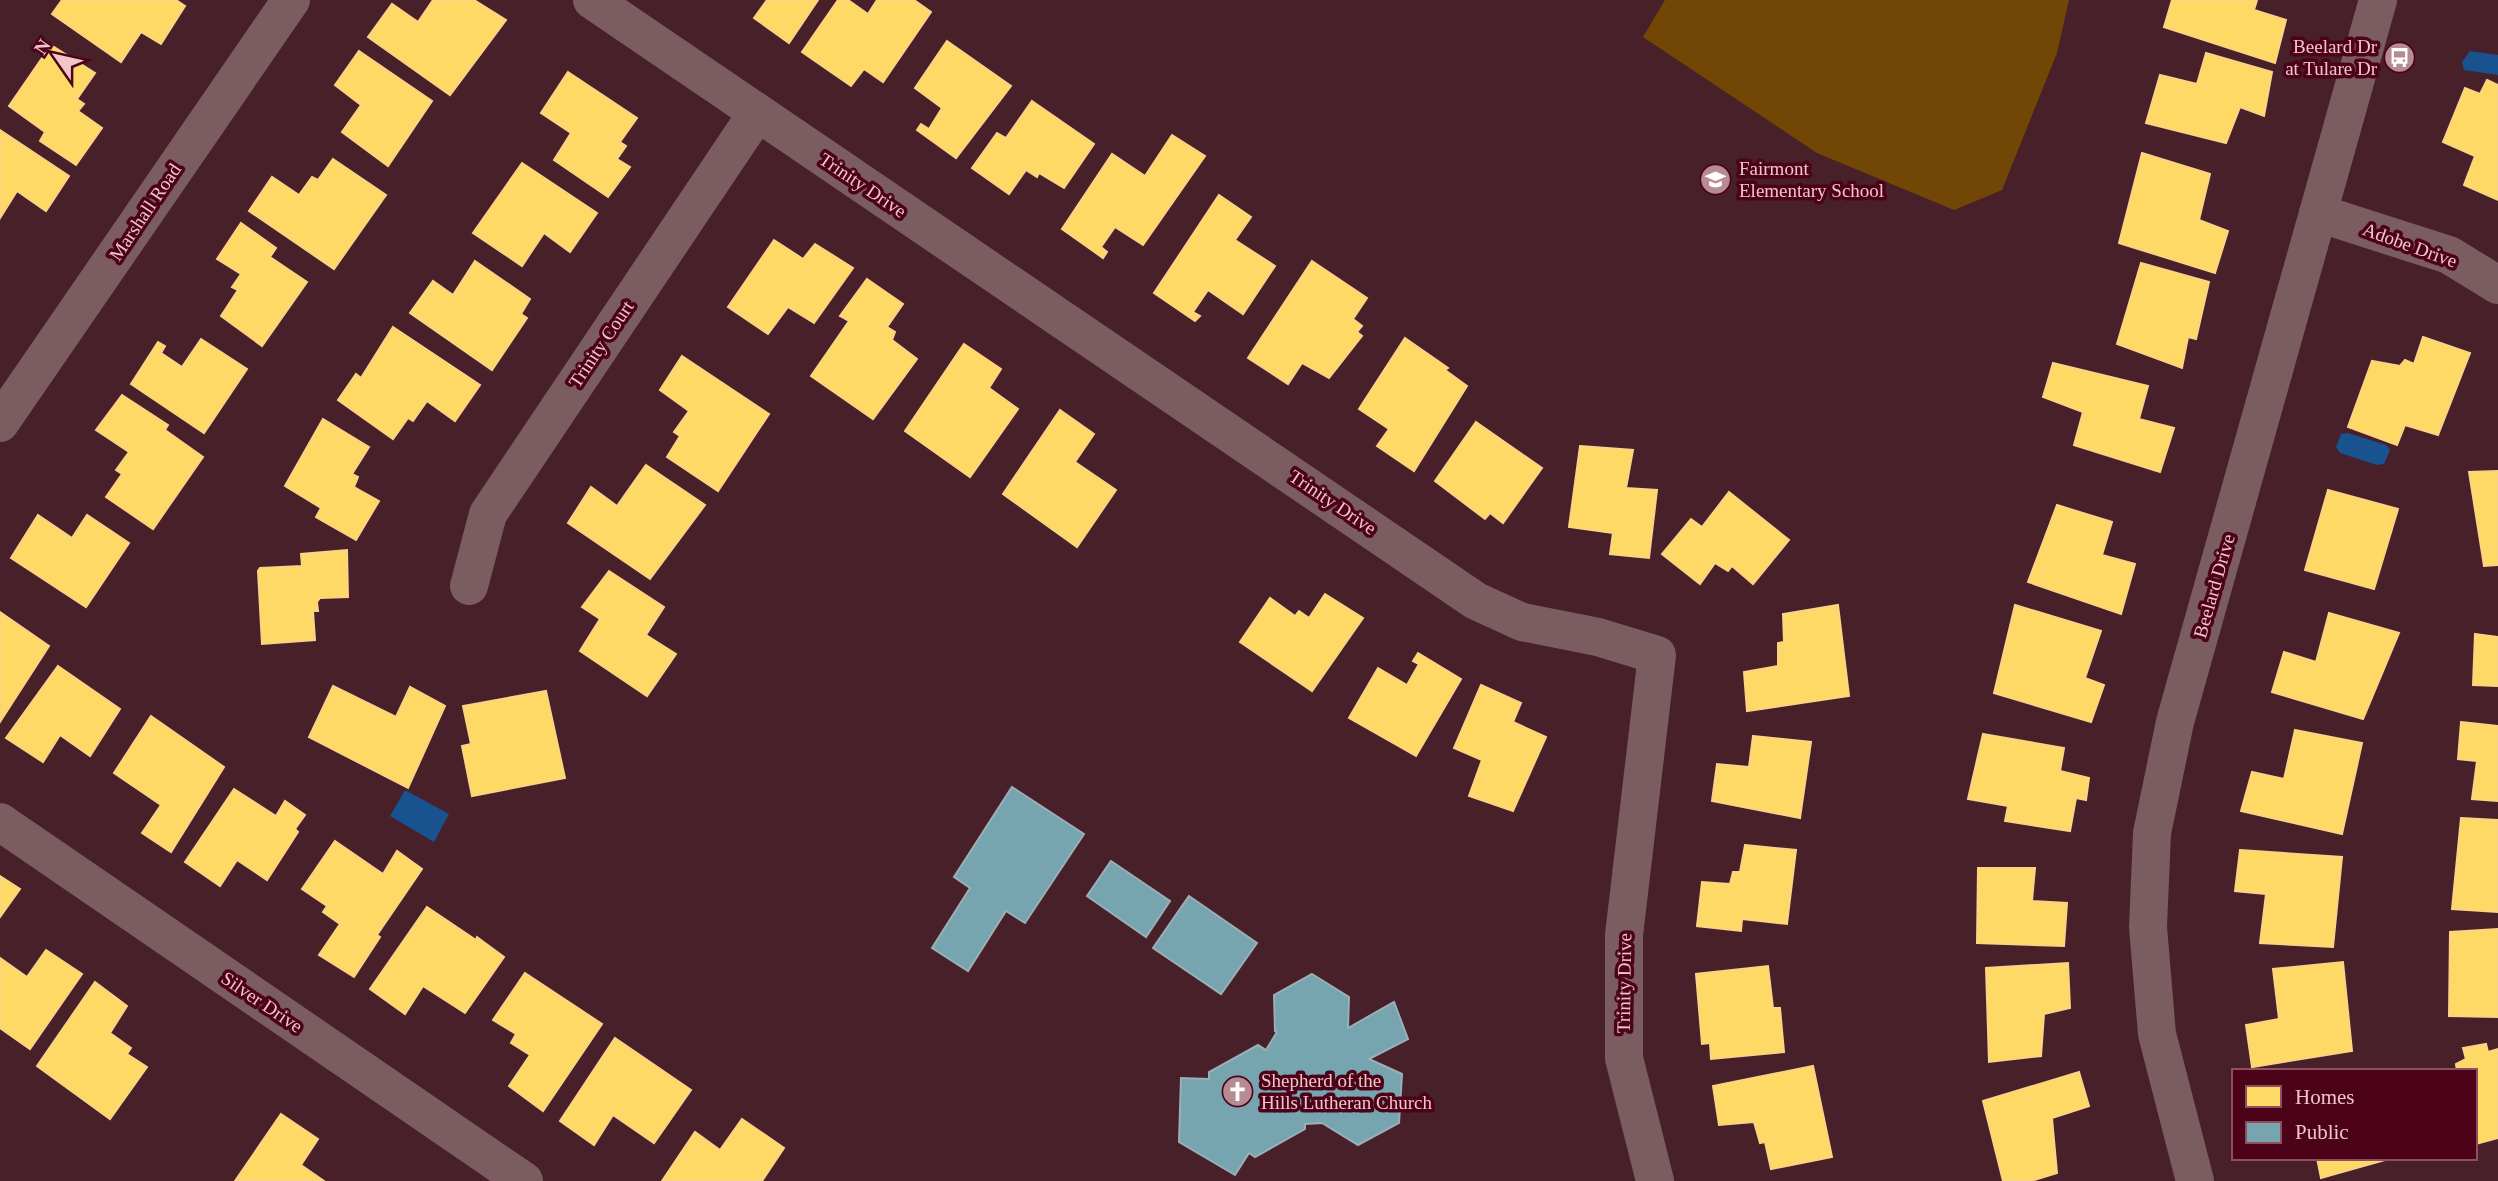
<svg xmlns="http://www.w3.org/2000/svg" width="2498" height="1181" viewBox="0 0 2498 1181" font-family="Georgia,serif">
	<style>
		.green { fill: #724706 }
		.water { fill: #18528f }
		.homes { fill: #ffd966; stroke: #fbd384; stroke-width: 2 }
		.public { fill: #76a5af; stroke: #9bafb7; stroke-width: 2 }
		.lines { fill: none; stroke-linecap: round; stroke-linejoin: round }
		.street { stroke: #7b5c60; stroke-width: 38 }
		.secondary { stroke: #7b5c60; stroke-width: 38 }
		.labels { text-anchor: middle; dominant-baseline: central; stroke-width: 7; stroke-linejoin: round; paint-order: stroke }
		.poi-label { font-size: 19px; fill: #f2c5c9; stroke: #4c0218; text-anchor: start }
		.street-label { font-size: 19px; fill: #f2c5c9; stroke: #4c0218 }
	</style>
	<rect width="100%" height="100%" fill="#482029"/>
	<path class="green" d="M1665,0H2069L2057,53L2002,190L1954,210L1817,153L1643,37Z"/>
	<g class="water">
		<path d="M2470,51L2498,55V75L2464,70L2462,62Z"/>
		<path d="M2348,433L2386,445L2390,450L2384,464L2377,465L2340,453L2336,447L2341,434Z"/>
		<path d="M405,790L449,814L434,842L390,816Z"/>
	</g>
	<g class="homes">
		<path d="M62,0H176L185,6L161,44L141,32L121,62L52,14Z"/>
		<path d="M433,0H474L506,20L450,95L368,37L392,4L418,22Z"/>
		<path d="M767,0H818L789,43L754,18Z"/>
		<path d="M838,0H848L868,14L877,0H914L931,12L883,82L864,69L851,86L802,52Z"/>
		<path d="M2172,0H2257L2254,10L2286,20L2275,63L2164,27Z"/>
		<path d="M947,41L1011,86L956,158L917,130L921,124L929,129L942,108L915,88Z"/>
		<path d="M51,45L95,73L77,99L84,104L78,111L102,128L76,165L40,141L45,132L9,106Z"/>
		<path d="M359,51L432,101L388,166L342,132L361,105L335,85Z"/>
		<path d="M2206,53L2272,72L2264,116L2240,107L2226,143L2146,123L2160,75L2197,84Z"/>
		<path d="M568,72L637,118L620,142L626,146L617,159L630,167L608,197L554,160L571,133L541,113Z"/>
		<path d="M2487,80L2498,85V200L2464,185L2475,156L2443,142L2465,88L2480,94Z"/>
		<path d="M1032,101L1094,144L1064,188L1039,173L1037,177L1026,170L1009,194L972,168L997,133L1006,138Z"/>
		<path d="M0,130L69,176L46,211L17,191L0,218Z"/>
		<path d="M1172,135L1205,156L1143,245L1115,227L1101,247L1107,252L1103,258L1062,229L1112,154L1145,176Z"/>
		<path d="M2142,153L2210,174L2199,220L2228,231L2215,273L2119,243Z"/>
		<path d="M333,159L386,195L334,269L249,211L272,177L299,195L312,177L318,180Z"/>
		<path d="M522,163L597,213L570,252L544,233L522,266L473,233Z"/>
		<path d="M1219,195L1251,217L1235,240L1275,266L1243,314L1208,290L1193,312L1200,316L1195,321L1154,293Z"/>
		<path d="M241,223L276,248L270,257L307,282L262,346L221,316L238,290L232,287L241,274L217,259Z"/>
		<path d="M774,240L803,259L815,244L853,268L814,323L788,307L768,334L728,307Z"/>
		<path d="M475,261L530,299L521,314L527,318L492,370L410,313L433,281L453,295Z"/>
		<path d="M1312,261L1367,298L1353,319L1362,326L1357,332L1362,336L1329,378L1302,363L1288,384L1248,358Z"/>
		<path d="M2141,263L2209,282L2196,339L2188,337L2182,368L2117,344Z"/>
		<path d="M867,279L903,304L887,327L895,332L892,340L917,359L873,419L811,376L849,321L840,316Z"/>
		<path d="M393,327L480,385L455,421L427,401L413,421L408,418L393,439L338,400L356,374L361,378Z"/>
		<path d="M2423,337L2470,353L2438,435L2405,425L2397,445L2348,427L2372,361L2400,366L2405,360L2414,364Z"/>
		<path d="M1405,338L1448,368L1445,370L1467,386L1414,471L1377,446L1389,429L1359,409Z"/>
		<path d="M201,339L247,369L204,433L131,384L158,342L165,346L161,353L182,367Z"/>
		<path d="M964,344L1001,369L989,388L1018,409L970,477L905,431Z"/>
		<path d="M682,356L769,414L718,491L667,457L680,436L674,432L689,411L660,390Z"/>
		<path d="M2053,363L2148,386L2139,419L2174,428L2160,472L2074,445L2083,412L2043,397Z"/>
		<path d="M122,395L168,425L165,430L203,457L153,529L106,497L122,474L116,470L129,452L96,430Z"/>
		<path d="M1060,410L1094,434L1075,462L1116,490L1077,547L1003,494Z"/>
		<path d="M323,419L369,447L352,474L358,477L354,487L379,501L356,540L316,517L321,508L285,486Z"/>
		<path d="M1476,422L1542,468L1503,523L1490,513L1485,519L1435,481Z"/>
		<path d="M1580,446L1633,450L1626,488L1657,490L1649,558L1610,554L1613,533L1569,527Z"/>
		<path d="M646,465L705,505L650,579L568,523L591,487L617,506Z"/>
		<path d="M2498,471V565L2484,566L2469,472Z"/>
		<path d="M2328,490L2398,509L2374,589L2305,570Z"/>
		<path d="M1729,492L1789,540L1753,584L1732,566L1728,571L1715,563L1700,584L1662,554L1691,519L1702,527Z"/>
		<path d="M2057,505L2112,522L2102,555L2135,564L2121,614L2028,582Z"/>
		<path d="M38,515L72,538L87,515L129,543L86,607L11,558Z"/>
		<path d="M347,550L348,597L320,598L317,602L318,611H313L315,640L262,644L258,571L260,568L302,566L301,554Z"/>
		<path d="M609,571L664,607L646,635L676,654L647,696L580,651L600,619L582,607Z"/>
		<path d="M1325,594L1363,618L1312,691L1240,642L1270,598L1295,616L1299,611L1309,618Z"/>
		<path d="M1838,605L1849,696L1747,711L1744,672L1778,666V643L1784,642L1783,614Z"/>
		<path d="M2015,605L2101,631L2085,678L2104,685L2091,722L1994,693Z"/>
		<path d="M0,612L49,646L0,722Z"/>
		<path d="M2329,613L2399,633L2363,719L2272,692L2284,652L2316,662Z"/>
		<path d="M2475,634L2498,637V686L2473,685Z"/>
		<path d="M1418,653L1461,679L1416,756L1349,718L1378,668L1407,685L1419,664L1413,661Z"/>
		<path d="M58,666L120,709L90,756L60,735L43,762L6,738Z"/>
		<path d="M1481,685L1521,703L1513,722L1546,737L1513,811L1469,796L1482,760L1454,748Z"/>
		<path d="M333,686L396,717L410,687L445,706L408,788L309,737Z"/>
		<path d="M546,691L565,778L472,796L462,746L471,744L463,706Z"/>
		<path d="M151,716L224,767L171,852L142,833L161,805L114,773Z"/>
		<path d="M2461,722L2498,726V801L2472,799L2477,761L2458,759Z"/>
		<path d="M2295,730L2362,743L2342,834L2241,811L2252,772L2284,779Z"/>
		<path d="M1983,734L2064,748L2060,771L2089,778L2086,800L2076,798L2070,831L2005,821L2008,806L1968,799Z"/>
		<path d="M1753,736L1811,742L1800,818L1712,801L1717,764L1749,767Z"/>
		<path d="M234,789L276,816L285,801L305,815L295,829L298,832L267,880L237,860L220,886L185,862Z"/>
		<path d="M2461,818L2498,820V912L2452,909Z"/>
		<path d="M335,841L383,874L397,851L422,869L377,935L380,937L354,977L319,955L340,924L323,912L327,906L302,889Z"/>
		<path d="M1745,845L1796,850L1787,924L1742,919L1741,931L1697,926L1702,882L1730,884L1733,872H1740Z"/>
		<path d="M2240,850L2342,857L2333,947L2260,943L2266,894L2235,891Z"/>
		<path d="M1978,868H2035L2032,901L2067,903L2064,946L1977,943Z"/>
		<path d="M0,876L20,889L0,917Z"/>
		<path d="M427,907L476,940L477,937L504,957L465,1013L423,986L405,1014L370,989Z"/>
		<path d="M2498,929V1017L2449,1016L2450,932Z"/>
		<path d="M46,950L82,974L30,1049L0,1028V958L27,977Z"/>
		<path d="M2343,962L2352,1051L2252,1067L2246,1025L2279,1019L2273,969Z"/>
		<path d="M2068,963L2070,1008L2044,1014L2041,1056L1989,1062L1986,968Z"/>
		<path d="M1768,966L1773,1008H1780L1784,1052L1711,1059L1710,1043L1702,1044L1696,974Z"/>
		<path d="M525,973L602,1024L543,1111L509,1086L530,1055L511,1043L516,1034L493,1020Z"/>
		<path d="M95,982L127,1006L110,1033L131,1048L127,1054L147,1067L110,1119L37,1066Z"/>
		<path d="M615,1038L691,1090L654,1143L613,1115L594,1145L560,1121Z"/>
		<path d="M2486,1044L2488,1052L2498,1049V1138L2476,1144L2475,1071H2457L2456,1064L2466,1059L2463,1048Z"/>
		<path d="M1813,1066L1832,1157L1771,1169L1765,1142L1760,1143L1754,1122L1719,1125L1713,1086Z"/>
		<path d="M2079,1072L2089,1106L2052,1118L2057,1173L2031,1181H2003L1983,1101Z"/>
		<path d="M281,1114L318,1139L301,1165L324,1181H235Z"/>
		<path d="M742,1119L784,1148L762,1181H662L695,1132L720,1150Z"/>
		<path d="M2317,1158H2385V1160L2321,1178Z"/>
	</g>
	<g class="public">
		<path d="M1012,787L1084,834L1025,923L1006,911L968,971L932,948L970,888L954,877Z"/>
		<path d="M1111,861L1170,901L1146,937L1087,896Z"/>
		<path d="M1189,896L1257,943L1221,994L1153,948Z"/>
		<path d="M1312,974L1349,997L1348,1028L1394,1002L1408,1039L1369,1059L1402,1074L1399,1123L1358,1145L1322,1123L1305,1124V1129L1255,1157L1249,1153L1235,1175L1179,1142L1181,1078L1209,1079V1072L1258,1045L1266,1050L1277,1032L1275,1031L1274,995Z"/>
	</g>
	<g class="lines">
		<g class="street">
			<path d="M592,0L1476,601L1522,622L1598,637L1657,655L1624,935V1058L1655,1181"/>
			<path d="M2318,213L2449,255L2498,285"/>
			<path d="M469,586L488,514L757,113"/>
			<path d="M0,822L524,1181"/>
			<path d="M2195,1181L2157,1034L2148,927L2152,833L2175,722L2378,0"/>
		</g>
		<path class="secondary" d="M0,423L291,0"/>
	</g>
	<defs>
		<symbol id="bus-disc" viewBox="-11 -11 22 22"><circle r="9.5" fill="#b68b91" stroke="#4c0218"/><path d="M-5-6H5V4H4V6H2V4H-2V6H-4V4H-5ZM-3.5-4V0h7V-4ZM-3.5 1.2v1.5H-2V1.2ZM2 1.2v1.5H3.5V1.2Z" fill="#fff"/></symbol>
		<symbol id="school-disc" viewBox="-11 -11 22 22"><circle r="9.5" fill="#b68b91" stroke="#4c0218"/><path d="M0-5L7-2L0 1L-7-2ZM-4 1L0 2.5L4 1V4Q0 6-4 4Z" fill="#fff"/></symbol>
		<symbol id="church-disc" viewBox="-11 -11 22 22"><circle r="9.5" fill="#b68b91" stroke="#4c0218"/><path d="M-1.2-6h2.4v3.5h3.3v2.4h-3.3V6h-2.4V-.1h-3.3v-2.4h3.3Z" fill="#fff"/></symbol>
	</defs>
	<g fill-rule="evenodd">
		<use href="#bus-disc" x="2382" y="40" width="35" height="35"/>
		<use href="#school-disc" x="1698" y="162" width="35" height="35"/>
		<use href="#church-disc" x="1220" y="1074" width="35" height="35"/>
	</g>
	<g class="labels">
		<g class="poi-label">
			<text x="2377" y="46" text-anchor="end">Beelard Dr<tspan x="2377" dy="22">at Tulare Dr</tspan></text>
			<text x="1739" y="168">Fairmont<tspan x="1739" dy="22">Elementary School</tspan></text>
			<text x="1261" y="1080">Shepherd of the<tspan x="1261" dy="22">Hills Lutheran Church</tspan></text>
		</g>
		<g class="street-label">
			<text transform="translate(863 185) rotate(34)">Trinity Drive</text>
			<text transform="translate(145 212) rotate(-56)">Marshall Road</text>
			<text transform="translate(2410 245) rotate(20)">Adobe Drive</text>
			<text transform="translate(601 344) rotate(-56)">Trinity Court</text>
			<text transform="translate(1333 502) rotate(34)">Trinity Drive</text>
			<text transform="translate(2214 586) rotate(-74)">Beelard Drive</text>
			<text transform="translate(1624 983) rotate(-89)">Trinity Drive</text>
			<text transform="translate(262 1002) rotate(34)">Silver Drive</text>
		</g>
	</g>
	<rect x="2232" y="1069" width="245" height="91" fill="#4c0218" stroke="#8e505f" stroke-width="2"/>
	<rect x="2246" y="1086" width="35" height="21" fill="#ffd966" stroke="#8e505f" stroke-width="2"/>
	<text x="2295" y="1104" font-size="21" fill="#f2c5c9">Homes</text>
	<rect x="2246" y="1122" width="35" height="21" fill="#76a5af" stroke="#8e505f" stroke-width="2"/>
	<text x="2295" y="1139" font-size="21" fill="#f2c5c9">Public</text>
	<g transform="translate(56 56) rotate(304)" stroke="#4c0218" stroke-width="5" paint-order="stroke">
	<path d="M0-5L12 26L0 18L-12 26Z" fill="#f2c5c9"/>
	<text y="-10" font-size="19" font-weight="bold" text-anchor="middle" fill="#f2c5c9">N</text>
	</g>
</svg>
